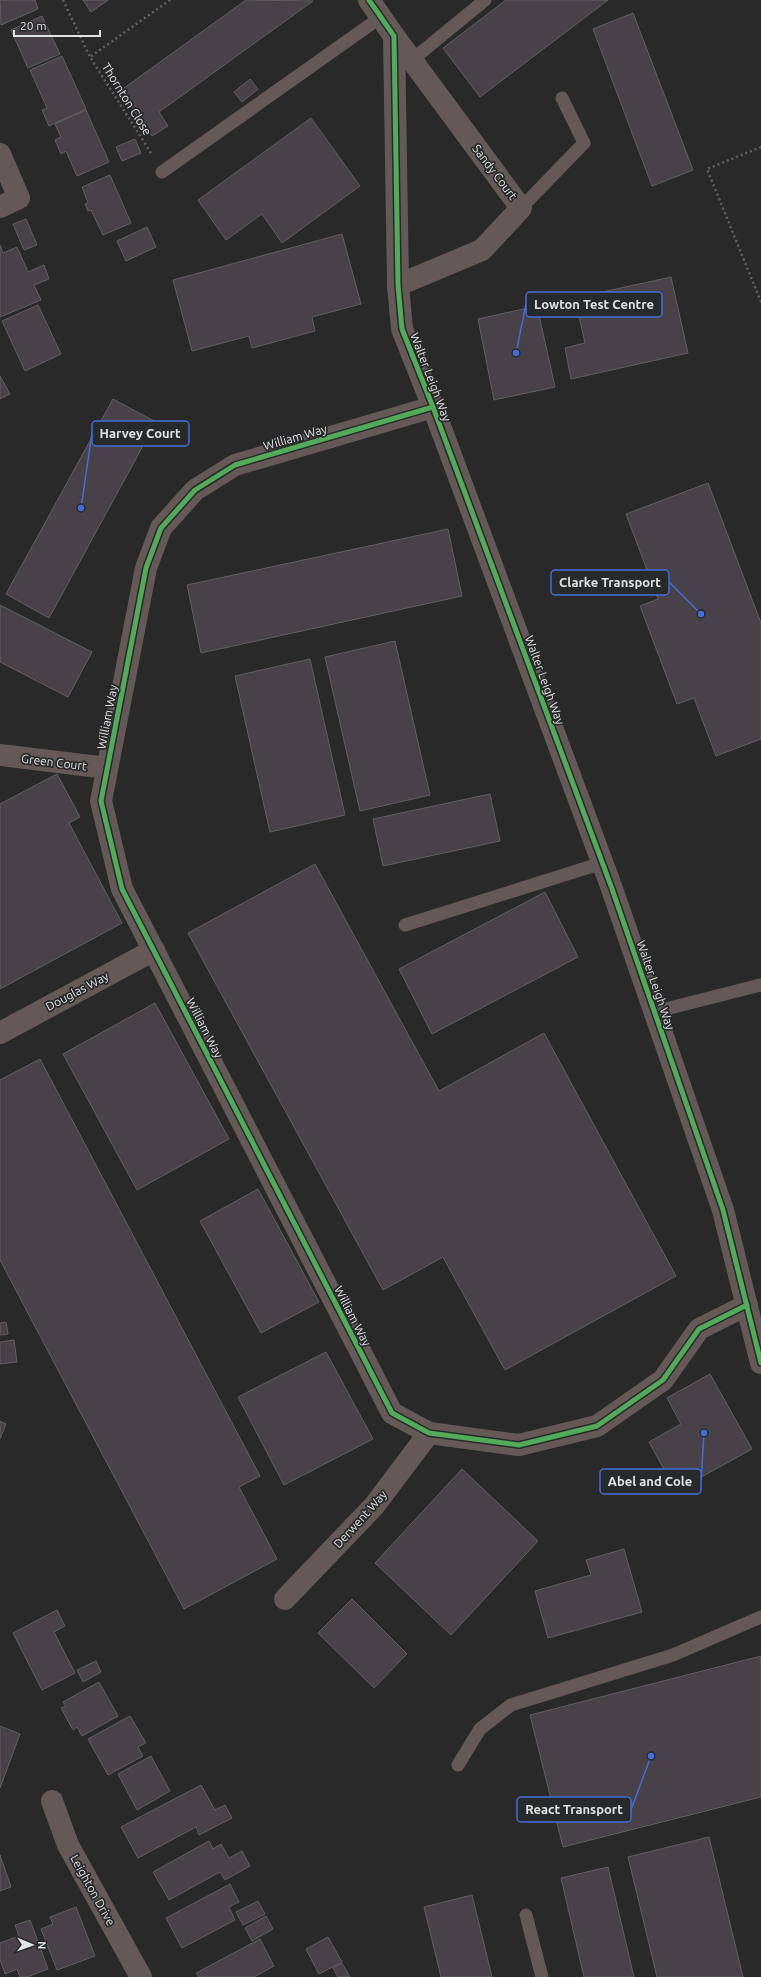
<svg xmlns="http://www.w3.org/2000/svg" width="761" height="1977" viewBox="0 0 761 1977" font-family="Ubuntu,sans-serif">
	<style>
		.building { fill: #484148; stroke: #606060 }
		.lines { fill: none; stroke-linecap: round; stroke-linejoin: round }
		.path { stroke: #686060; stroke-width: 2.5; stroke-dasharray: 2 3; stroke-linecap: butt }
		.service { stroke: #655957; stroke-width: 13 }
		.minor { stroke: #655957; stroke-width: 22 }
		.cycleway-casing { stroke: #28292b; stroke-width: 8 }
		.cycleway { stroke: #51ab58; stroke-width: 5 }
		.labels { text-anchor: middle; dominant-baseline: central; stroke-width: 3.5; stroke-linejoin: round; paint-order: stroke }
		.street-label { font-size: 12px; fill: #e2e3e5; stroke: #28292b }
		.leader { fill: none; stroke: #446cdb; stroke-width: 1.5 }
		.callout-dot { fill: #446cdb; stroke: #28292b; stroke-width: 1.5 }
		.callout { fill: #28292b; stroke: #446cdb; stroke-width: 1.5 }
		.callout-label { font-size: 13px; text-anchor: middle; font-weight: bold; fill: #e2e3e5 }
	</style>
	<rect width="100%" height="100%" fill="#29292a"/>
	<g class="building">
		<path d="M0,0H35L38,9L1,25Z"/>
		<path d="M83,0H108L91,12Z"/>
		<path d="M246,0L313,1L159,112L168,126L152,136L120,91Z"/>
		<path d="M506,0H608L480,97L443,48Z"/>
		<path d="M633,13L693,170L652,186L593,29Z"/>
		<path d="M42,16L60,54L28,68L11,30Z"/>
		<path d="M62,56L86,109L49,126L42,110L47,108L30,70Z"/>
		<path d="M250,79L258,89L242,102L234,92Z"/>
		<path d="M86,110L109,162L77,176L66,151L61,154L55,140L61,137L55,124Z"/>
		<path d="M311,118L360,186L282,243L262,214L226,240L198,200Z"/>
		<path d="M135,139L141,153L122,161L116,147Z"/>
		<path d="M110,175L131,223L103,235L91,210L88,211L85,204L88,203L82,187Z"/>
		<path d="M26,219L37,245L24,250L13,224Z"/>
		<path d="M147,227L156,247L126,261L117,241Z"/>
		<path d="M342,234L361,304L312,317L315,331L252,348L249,336L192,351L173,280Z"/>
		<path d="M0,245L3,253L17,247L28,272L44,265L49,279L34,285L41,300L0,317Z"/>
		<path d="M671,277L688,353L571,379L565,348L585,343L575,298Z"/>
		<path d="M38,305L61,354L25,371L2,321Z"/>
		<path d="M537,306L555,387L494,400L478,319Z"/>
		<path d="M0,376L10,394L0,399Z"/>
		<path d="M113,399L156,422L49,618L6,594Z"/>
		<path d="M708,483L761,623V739L716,756L694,698L677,704L640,606L658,599L626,514Z"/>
		<path d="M448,529L462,596L201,653L187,585Z"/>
		<path d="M0,605L92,652L68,697L0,662Z"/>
		<path d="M395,641L430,795L360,811L325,657Z"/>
		<path d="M310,659L345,815L270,832L235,676Z"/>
		<path d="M57,774L80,817L69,823L122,923L0,989V804Z"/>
		<path d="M490,794L500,841L383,866L373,819Z"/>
		<path d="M315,864L439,1091L544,1033L676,1276L505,1370L443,1257L383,1290L188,933Z"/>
		<path d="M545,892L578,957L432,1034L399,969Z"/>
		<path d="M155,1003L229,1139L137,1190L63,1054Z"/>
		<path d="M40,1059L260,1476L239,1487L277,1559L184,1609L0,1260V1080Z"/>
		<path d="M258,1189L319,1302L261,1333L200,1221Z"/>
		<path d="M6,1322L8,1334L0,1335V1323Z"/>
		<path d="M14,1340L17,1362L0,1364V1342Z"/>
		<path d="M326,1352L373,1439L284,1485L238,1397Z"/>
		<path d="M710,1374L752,1449L676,1491L649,1442L681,1424L667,1398Z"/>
		<path d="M0,1421L6,1424L0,1439Z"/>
		<path d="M462,1469L538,1541L451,1635L375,1563Z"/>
		<path d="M624,1549L642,1612L548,1638L535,1591L591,1575L586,1560Z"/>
		<path d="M352,1599L407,1654L374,1688L318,1633Z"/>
		<path d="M57,1610L65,1626L54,1632L75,1673L42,1690L13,1633Z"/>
		<path d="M761,1656V1797L563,1847L530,1715Z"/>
		<path d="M96,1661L101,1672L83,1682L77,1670Z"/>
		<path d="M99,1682L118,1716L82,1736L77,1727L73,1730L61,1708L66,1706L63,1702Z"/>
		<path d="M130,1716L146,1743L138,1747L143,1756L108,1775L88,1739Z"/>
		<path d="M0,1726L20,1734L0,1788Z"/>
		<path d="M151,1756L170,1791L137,1810L118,1774Z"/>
		<path d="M201,1785L215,1810L225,1805L232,1818L199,1835L196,1827L138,1858L121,1827Z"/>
		<path d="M709,1837L743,1977H657L628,1857Z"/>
		<path d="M209,1841L213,1849L221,1844L229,1858L242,1851L250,1866L225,1880L220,1872L169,1900L153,1872Z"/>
		<path d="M0,1855L11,1887L0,1891Z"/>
		<path d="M608,1867L634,1977H584L561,1878Z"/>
		<path d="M230,1884L239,1902L229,1907L235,1920L182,1948L166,1918Z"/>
		<path d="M472,1895L492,1977H441L424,1907Z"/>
		<path d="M258,1901L265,1914L243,1925L236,1912Z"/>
		<path d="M76,1907L95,1956L57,1970L41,1929L53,1924L50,1917Z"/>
		<path d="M266,1916L273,1929L252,1941L245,1928Z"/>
		<path d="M30,1920L48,1969L27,1977H20L17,1969L5,1974L0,1959V1943L19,1936L15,1925Z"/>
		<path d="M328,1937L342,1962L319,1974L306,1949Z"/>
		<path d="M260,1939L274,1966L254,1977H199L196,1973Z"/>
		<path d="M342,1963L350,1977H338L333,1968Z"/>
	</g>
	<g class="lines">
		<g class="path">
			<path d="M63,0L90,57"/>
			<path d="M761,147L707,169L761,302"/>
			<path d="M151,153L90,57L170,0"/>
		</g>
		<g class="service">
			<path d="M412,60L485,0"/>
			<path d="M162,172L381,17"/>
			<path d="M521,208L584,143L562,98"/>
			<path d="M405,925L602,863"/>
			<path d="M654,1012L760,985"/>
			<path d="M458,1765L480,1729L511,1705L673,1655L761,1617"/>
			<path d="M526,1915L542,1977"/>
		</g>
		<g class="minor">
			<path d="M369,0L394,36L398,285L402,329L433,407L611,886L723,1210L761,1363"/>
			<path d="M394,36L521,208L482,250L398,285"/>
			<path d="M0,154L19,198L0,207"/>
			<path d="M433,407L235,465L195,490L161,528L146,568L101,801L122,889L392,1413L429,1433L519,1445L597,1426L663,1380L699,1329L747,1305"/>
			<path d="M0,755L107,768"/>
			<path d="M0,1033L154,950"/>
			<path d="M285,1599L374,1506L429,1433"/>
			<path d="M52,1801L68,1845L141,1977"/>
		</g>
		<defs>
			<g id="cycleway">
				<path d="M369,0L394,36L398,285L402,329L433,407L611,886L723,1210L761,1363"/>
				<path d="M433,407L235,465L195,490L161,528L146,568L101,801L122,889L392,1413L429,1433L519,1445L597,1426L663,1380L699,1329L747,1305"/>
			</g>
		</defs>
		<use href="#cycleway" class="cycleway-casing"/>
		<use href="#cycleway" class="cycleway"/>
	</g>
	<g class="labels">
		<g class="street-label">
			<text transform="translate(127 99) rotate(58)">Thornton Close</text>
			<text transform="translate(495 172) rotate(53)">Sandy Court</text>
			<text transform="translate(431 377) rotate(69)">Walter Leigh Way</text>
			<text transform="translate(295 437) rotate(-16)">William Way</text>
			<text transform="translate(545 680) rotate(70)">Walter Leigh Way</text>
			<text transform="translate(107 717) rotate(-79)">William Way</text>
			<text transform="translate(54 762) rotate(7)">Green Court</text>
			<text transform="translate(656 985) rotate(71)">Walter Leigh Way</text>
			<text transform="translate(77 991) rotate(-28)">Douglas Way</text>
			<text transform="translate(205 1028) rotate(63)">William Way</text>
			<text transform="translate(353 1316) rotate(63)">William Way</text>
			<text transform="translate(360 1519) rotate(-48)">Derwent Way</text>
			<text transform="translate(93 1890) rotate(61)">Leighton Drive</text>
		</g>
	</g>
	<path class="leader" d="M516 353L526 304M81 508L92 433M701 614L669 582M704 1433L701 1481M651 1756L631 1810"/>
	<g class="callout-dot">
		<circle cx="516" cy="353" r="4"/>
		<circle cx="81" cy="508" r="4"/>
		<circle cx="701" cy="614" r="4"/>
		<circle cx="704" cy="1433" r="4"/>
		<circle cx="651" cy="1756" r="4"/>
	</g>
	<g class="callout">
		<rect x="526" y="292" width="136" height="25" rx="4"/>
		<rect x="92" y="421" width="97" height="25" rx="4"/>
		<rect x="551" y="570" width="118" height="25" rx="4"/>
		<rect x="600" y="1469" width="101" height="25" rx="4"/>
		<rect x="517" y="1797" width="114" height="25" rx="4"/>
	</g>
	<g class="callout-label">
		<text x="594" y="309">Lowton Test Centre</text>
		<text x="140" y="438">Harvey Court</text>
		<text x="610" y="587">Clarke Transport</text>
		<text x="650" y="1486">Abel and Cole</text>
		<text x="574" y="1814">React Transport</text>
	</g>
	<g transform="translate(32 1945) rotate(92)" stroke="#28292b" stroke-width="3" paint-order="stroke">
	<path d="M0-3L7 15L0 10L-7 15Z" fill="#e2e3e5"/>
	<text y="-6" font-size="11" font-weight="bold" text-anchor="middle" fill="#e2e3e5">N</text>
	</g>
	<path d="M14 30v6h86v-6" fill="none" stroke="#e2e3e5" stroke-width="2"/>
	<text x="20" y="30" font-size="12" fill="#e2e3e5" stroke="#28292b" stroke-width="3" paint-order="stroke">20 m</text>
</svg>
